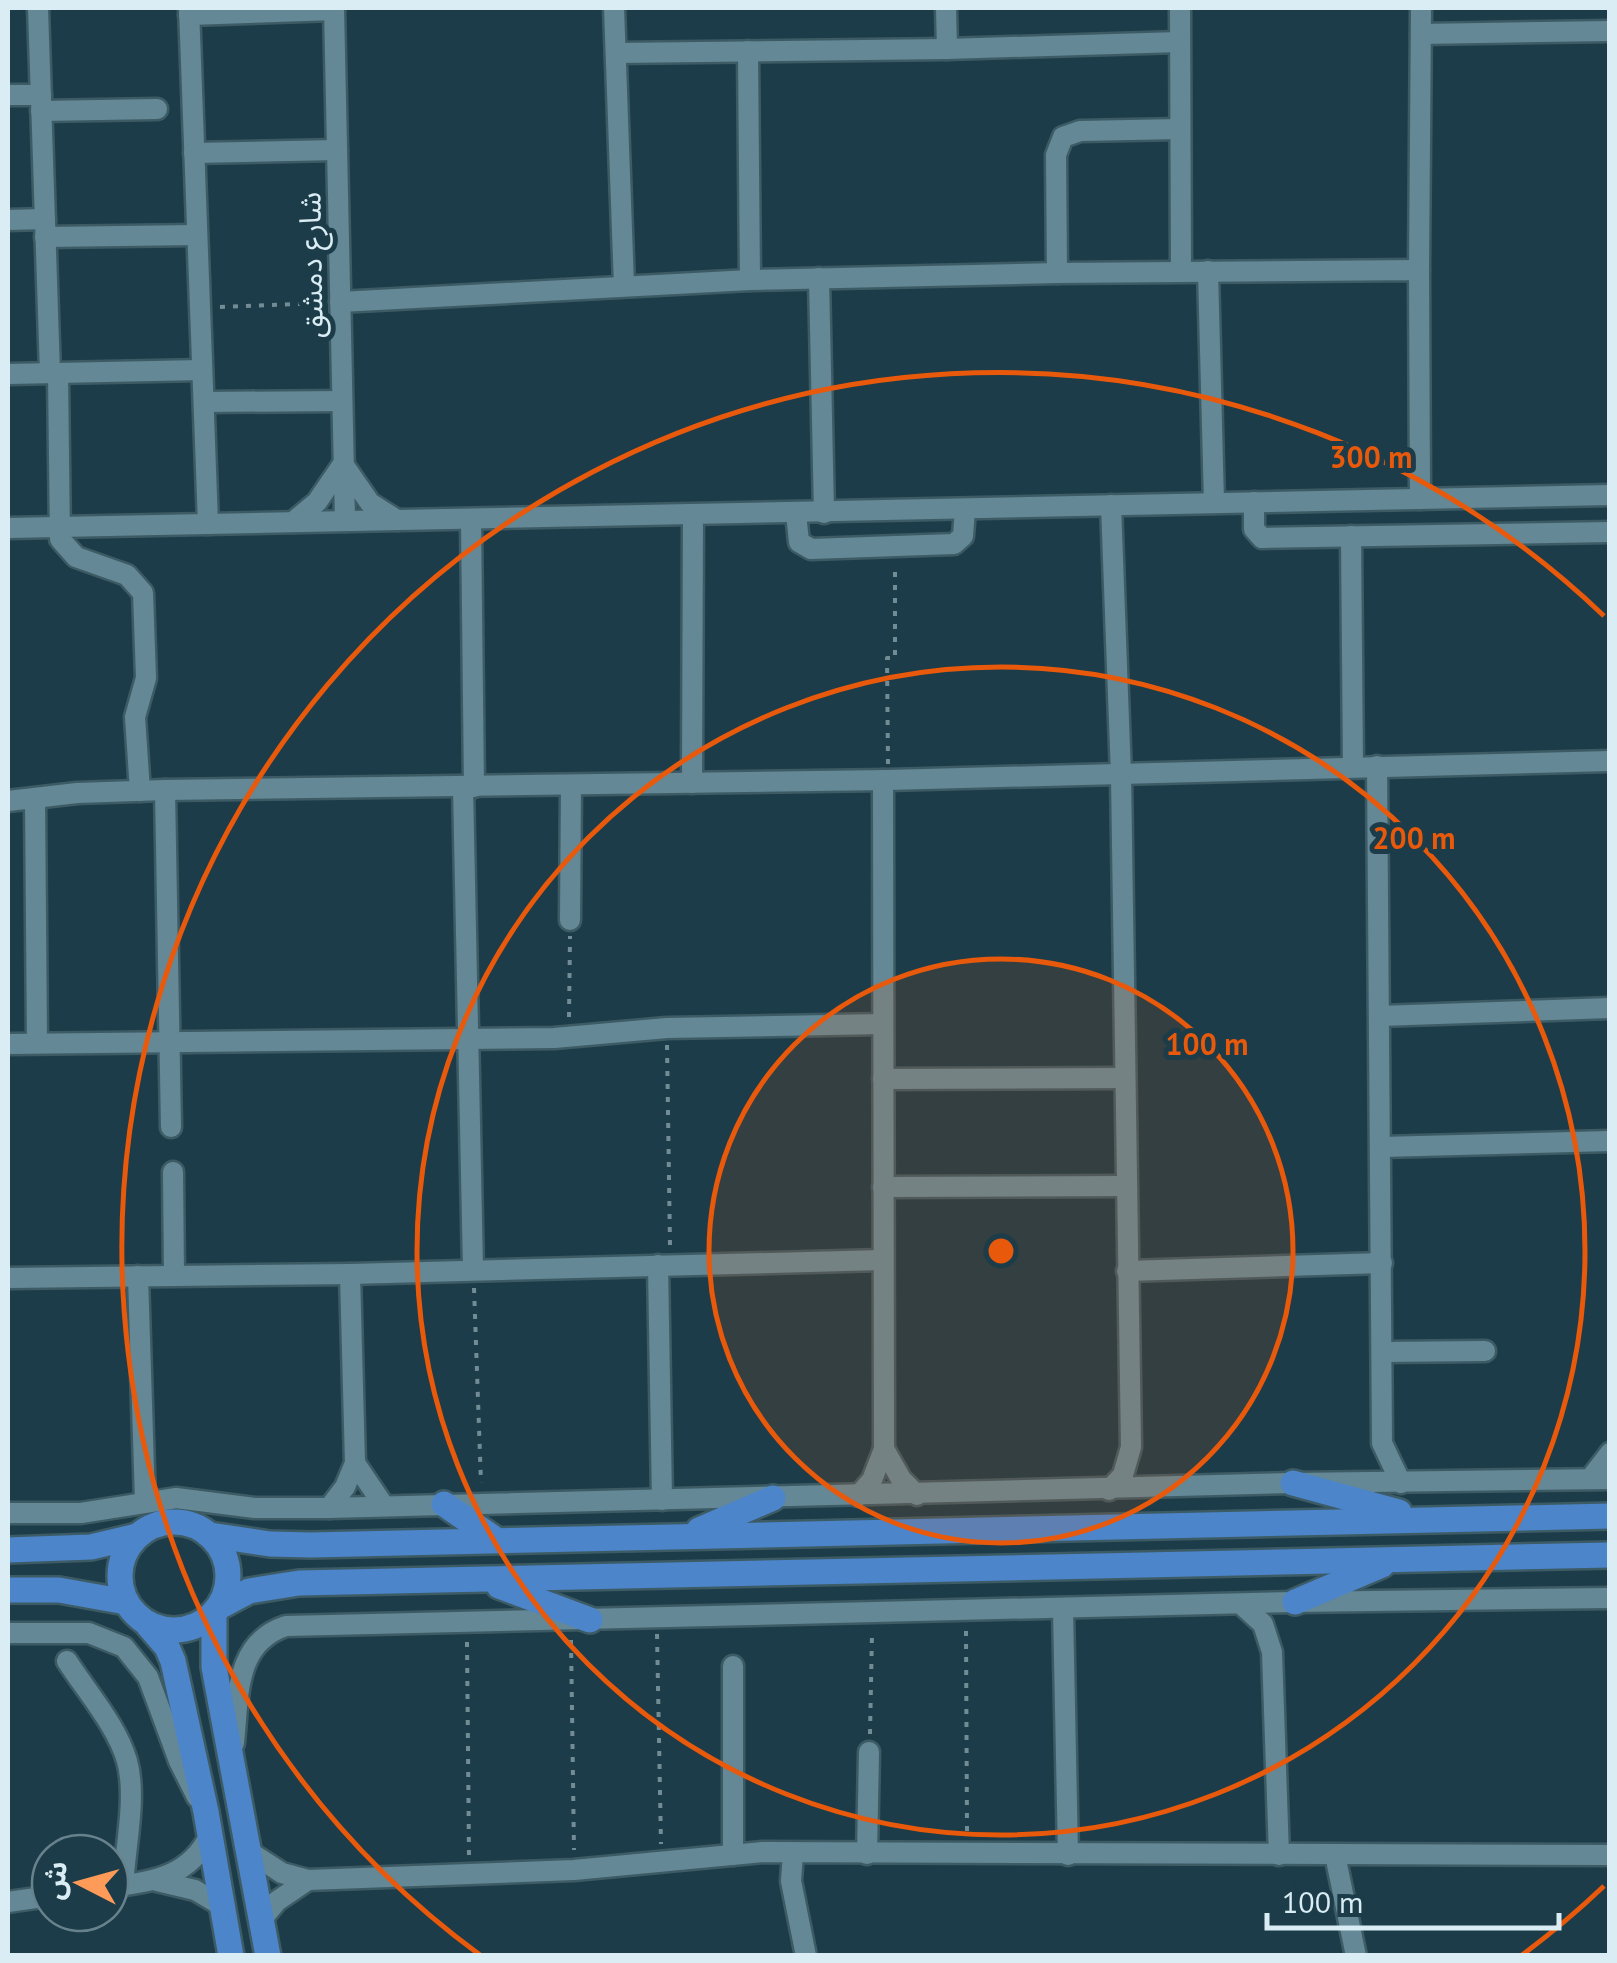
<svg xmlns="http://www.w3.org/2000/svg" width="1617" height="1963" viewBox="0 0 1617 1963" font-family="'PT Sans','Noto Sans Arabic',sans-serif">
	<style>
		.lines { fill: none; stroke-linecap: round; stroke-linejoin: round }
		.minor-casing { stroke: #3d5b65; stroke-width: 25 }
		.major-casing { stroke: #3d5b65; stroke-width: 30 }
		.path { stroke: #728c96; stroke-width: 4; stroke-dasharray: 5 8; stroke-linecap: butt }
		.minor { stroke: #658896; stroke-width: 20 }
		.major { stroke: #4c85ca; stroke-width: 25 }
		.ring { fill: none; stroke: #e8590c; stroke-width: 5 }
		.labels { text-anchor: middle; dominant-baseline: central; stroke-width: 10; stroke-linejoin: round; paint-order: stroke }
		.street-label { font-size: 30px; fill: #daecf4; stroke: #1b3c48 }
		.centre { fill: #e8590c; stroke: #1b3c48; stroke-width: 5 }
		.ring-label { font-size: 30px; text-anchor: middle; font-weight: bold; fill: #e8590c; stroke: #1b3c48; stroke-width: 10; stroke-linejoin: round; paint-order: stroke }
	</style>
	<rect width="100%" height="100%" fill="#1b3c48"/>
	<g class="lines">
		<defs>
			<g id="minor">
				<path d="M38,8L50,373"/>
				<path d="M189,8L208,524"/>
				<path d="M334,8L345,521"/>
				<path d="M614,8L624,286"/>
				<path d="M946,8L947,49"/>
				<path d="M1180,8L1181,271"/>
				<path d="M189,15L334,10"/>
				<path d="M1421,34L1610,31"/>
				<path d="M748,51L750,280"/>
				<path d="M616,53L947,49L1179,42"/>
				<path d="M8,95H41"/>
				<path d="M41,111L157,109"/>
				<path d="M194,153L337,150"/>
				<path d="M8,220L45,219"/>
				<path d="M45,237L197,235"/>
				<path d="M1419,270L1421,8"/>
				<path d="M1208,271L1214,503"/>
				<path d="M1057,273L1056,155L1063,137L1080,131L1179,129"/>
				<path d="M819,278L824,513"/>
				<path d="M340,302L750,280L1057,273L1419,270L1420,499"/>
				<path d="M58,373L60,539L76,557L127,575L143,593L146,678L135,717L140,791"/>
				<path d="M8,374L202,370"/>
				<path d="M204,402L342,401"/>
				<path d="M345,467L370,503L397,520"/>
				<path d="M1254,502V529L1262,538L1610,532"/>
				<path d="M796,513L799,542L811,549L954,544L963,536L965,509"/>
				<path d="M471,520L474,787"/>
				<path d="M293,522L317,502L343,464"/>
				<path d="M8,528L1610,495"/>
				<path d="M1351,536L1353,767"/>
				<path d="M1377,766L1382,1443L1401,1483"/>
				<path d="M692,783L693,515"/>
				<path d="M463,787L473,1269"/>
				<path d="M165,790L171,1127"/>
				<path d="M35,799L37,1043"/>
				<path d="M8,801L77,793L165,790L888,780L1610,761"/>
				<path d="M570,920L571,786"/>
				<path d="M1380,1016L1610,1008"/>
				<path d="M8,1044L554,1038L667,1028L883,1024"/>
				<path d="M883,1079L1125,1078"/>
				<path d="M1381,1147L1610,1141"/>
				<path d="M173,1172L174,1275"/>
				<path d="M883,1187L1126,1186"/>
				<path d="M658,1265L662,1500"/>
				<path d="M1127,1271L1382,1263"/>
				<path d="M138,1276L145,1501"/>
				<path d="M8,1278L350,1274L883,1260"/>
				<path d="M1382,1352L1485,1351"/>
				<path d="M884,1449L901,1479L917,1495"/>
				<path d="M355,1463L384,1506"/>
				<path d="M1590,1479L1610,1453"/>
				<path d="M1109,1490L1123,1475L1131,1447L1121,775L1111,505"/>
				<path d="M858,1496L872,1480L884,1449L883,780"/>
				<path d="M329,1508L345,1487L355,1463L350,1274"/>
				<path d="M8,1513H81L176,1498L255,1508H329L1293,1483L1610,1479"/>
				<path d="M1241,1604L1263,1624L1272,1652L1279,1855"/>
				<path d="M1063,1609L1068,1855"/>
				<path d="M8,1633H89L124,1647L148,1677L179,1761L197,1797"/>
				<path d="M67,1661C87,1692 117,1726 127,1761C137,1796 125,1849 123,1886"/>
				<path d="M234,1743C239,1697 234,1643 286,1626L1295,1602L1610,1598"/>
				<path d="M248,1851L282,1873L308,1880L574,1870L763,1852L1610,1855"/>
				<path d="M793,1853L791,1881L806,1956"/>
				<path d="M867,1854L869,1752"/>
				<path d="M733,1855V1666"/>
				<path d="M1335,1855L1356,1956"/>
				<path d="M157,1881L195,1890L222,1906"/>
				<path d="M112,1887C154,1881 189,1877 210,1835"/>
				<path d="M8,1902L50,1896"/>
				<path d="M261,1920L277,1901L308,1880"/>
			</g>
			<g id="major">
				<path d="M1293,1483L1399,1512"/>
				<path d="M444,1504L495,1539"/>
				<circle cx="174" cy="1576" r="54"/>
				<path d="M699,1530L773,1498"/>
				<path d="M210,1535L270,1544L311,1545L1610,1516"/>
				<path d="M8,1550L91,1547L137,1536"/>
				<path d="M499,1586L590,1620"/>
				<path d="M8,1590H59L126,1602"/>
				<path d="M1295,1602L1382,1565"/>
				<path d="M219,1607L249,1591L299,1583L1610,1555"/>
				<path d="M214,1614V1667L268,1956"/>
				<path d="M148,1625L167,1647L173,1661L206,1812L231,1956"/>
			</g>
		</defs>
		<use href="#minor" class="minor-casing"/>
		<use href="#major" class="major-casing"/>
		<g class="path">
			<path d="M220,307L320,303"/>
			<path d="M888,764L887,658H895V566"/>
			<path d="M569,1017L570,936"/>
			<path d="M667,1045L670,1245"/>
			<path d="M474,1288L481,1483"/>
			<path d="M966,1631L967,1831"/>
			<path d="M657,1634L661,1844"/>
			<path d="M571,1640L574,1850"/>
			<path d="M467,1642L469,1857"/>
			<path d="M870,1734L872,1633"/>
		</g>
		<use href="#minor" class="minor"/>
		<use href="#major" class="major"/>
	</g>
	<circle cx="1001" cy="1251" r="292" fill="#e8590c" fill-opacity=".12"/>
	<g class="ring">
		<circle cx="1001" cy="1251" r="292"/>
		<circle cx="1001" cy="1251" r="584"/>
		<path d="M1604 1886A876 876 0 0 1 1522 1955M480 1955A876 876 0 1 1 1604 616"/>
	</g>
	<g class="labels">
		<g class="street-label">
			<text transform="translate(310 265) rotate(-91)">شارع دمشق</text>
		</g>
	</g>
	<circle cx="1001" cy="1251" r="15" class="centre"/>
	<g class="ring-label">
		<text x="1371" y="468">300 m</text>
		<text x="1414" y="849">200 m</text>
		<text x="1207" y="1055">100 m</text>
	</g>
	<rect width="1617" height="1963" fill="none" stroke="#daecf4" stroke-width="20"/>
	<g transform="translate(80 1883) rotate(276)"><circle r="48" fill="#1b3c48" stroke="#67828d" stroke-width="2.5"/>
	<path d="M0-8L18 38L0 25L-18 38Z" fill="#fe9b58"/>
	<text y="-15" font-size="28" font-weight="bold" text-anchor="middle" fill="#daecf4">ش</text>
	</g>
	<path d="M1267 1913v15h292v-15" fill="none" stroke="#daecf4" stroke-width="5"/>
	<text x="1282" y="1913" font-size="30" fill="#daecf4" stroke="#1b3c48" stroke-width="8" paint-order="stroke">100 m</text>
</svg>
